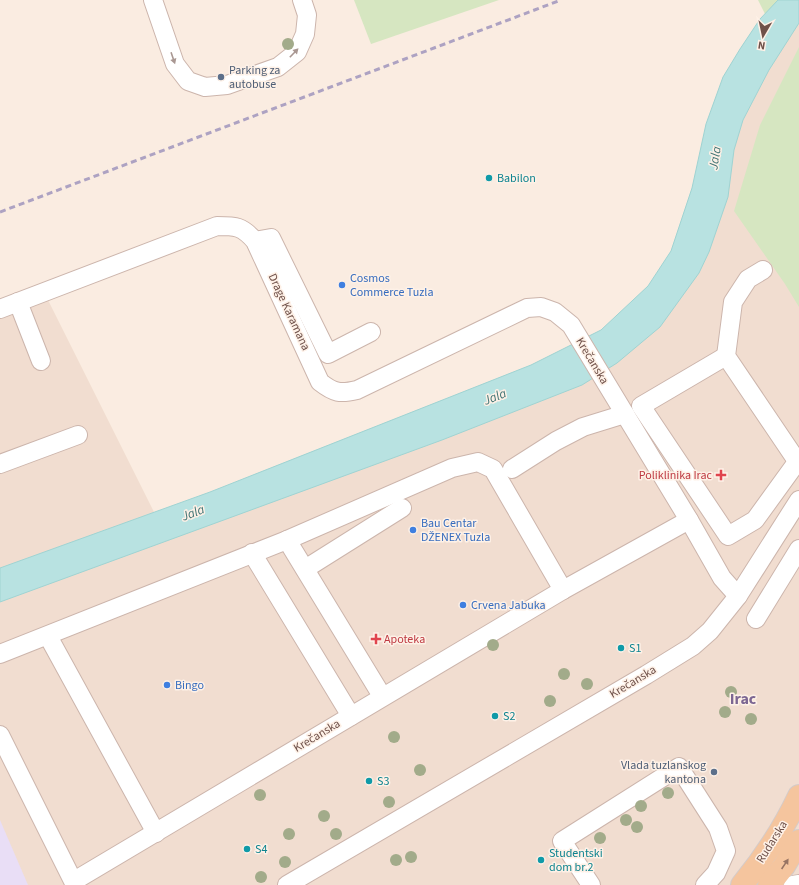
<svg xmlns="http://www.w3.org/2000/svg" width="799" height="885" viewBox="0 0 799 885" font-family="'Source Sans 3',sans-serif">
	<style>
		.residential { fill: #f1ddd0 }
		.education { fill: #e9def6 }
		.green { fill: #d6e6c1 }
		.water { fill: #b8e2e1; stroke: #9fd3d2 }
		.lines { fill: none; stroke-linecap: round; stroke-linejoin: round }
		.minor-casing { stroke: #ccb5ac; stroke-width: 20 }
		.major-casing { stroke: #d4cbc9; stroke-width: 24 }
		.minor { stroke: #fff; stroke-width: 18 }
		.major { stroke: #f5c59e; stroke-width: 22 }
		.rail { stroke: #ada2c2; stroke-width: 3; stroke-dasharray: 6 4; stroke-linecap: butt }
		.tree { fill: #a2ab8a }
		.oneway { fill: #a99792 }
		.oneway2 { fill: #977463 }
		.service-dot { fill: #5c6f8a; stroke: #fef1e7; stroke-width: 1.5 }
		.culture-dot { fill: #0f9aa8; stroke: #fef1e7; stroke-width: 1.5 }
		.shop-dot { fill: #3f7fe0; stroke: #fef1e7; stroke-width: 1.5 }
		.health-dot { fill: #e0444e; stroke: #fef1e7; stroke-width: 1.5 }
		.labels { text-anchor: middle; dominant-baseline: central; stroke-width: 3; stroke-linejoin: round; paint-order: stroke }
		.service-label { font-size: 12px; fill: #4e5e75; stroke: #fef1e7; text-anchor: start }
		.culture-label { font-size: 12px; fill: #0d838f; stroke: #fef1e7; text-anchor: start }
		.shop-label { font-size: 12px; fill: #366cbe; stroke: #fef1e7; text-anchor: start }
		.street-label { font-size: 12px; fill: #6f514a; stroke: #fef1e7 }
		.health-label { font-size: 12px; fill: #be3a42; stroke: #fef1e7; text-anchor: end }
		.water-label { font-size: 13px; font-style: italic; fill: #407474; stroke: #fef1e7 }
		.district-label { font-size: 16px; font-weight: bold; fill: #7c6692; stroke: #fef1e7 }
	</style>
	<rect width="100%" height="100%" fill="#faece1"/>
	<path class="residential" d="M799,0V885H0V309L44,292L161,526L627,335L710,191Z"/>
	<path class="education" d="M0,820L28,885H0Z"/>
	<g class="green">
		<path d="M354,0H499L371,44Z"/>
		<path d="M758,0H799L773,30Z"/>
		<path d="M799,47V307L785,284L734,211L760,125Z"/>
	</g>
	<path class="water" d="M778,0H799V23L769,70L743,120L734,150L728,197L709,252L699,273L660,327L617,363L582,385L442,440L0,602V568L210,492L531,365L601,330L648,286L671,251L692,188L706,124L723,77L740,49L760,19Z"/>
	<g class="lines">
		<defs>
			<g id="minor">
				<path d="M153,0L175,64L188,81L205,87L227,85L278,67L297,52L305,34L307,15L302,0"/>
				<path d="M255,241L271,238L328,354L371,332"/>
				<path d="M763,270L748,279L733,302L726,356L799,464"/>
				<path d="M18,302L41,361"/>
				<path d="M0,309L217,226C236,226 242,226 255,241L320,382C334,393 340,394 357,390L527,308L541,307L555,312L571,325L689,520L722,578L738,596"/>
				<path d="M726,356L641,406L728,536L755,520L797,462"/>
				<path d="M0,464L78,435"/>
				<path d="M512,469L556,441L583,427L625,414"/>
				<path d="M287,540L382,696"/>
				<path d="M252,553L351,716"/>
				<path d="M305,569L402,508"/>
				<path d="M756,619L799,549"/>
				<path d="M48,636L156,833"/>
				<path d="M0,654L287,540L452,468L478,462L493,469L563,590"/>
				<path d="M0,735L75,885"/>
				<path d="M74,881L563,590L689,520"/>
				<path d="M287,885L646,675L693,646L710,631L738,596L799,500"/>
				<path d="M591,885L562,841L679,767L718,828L726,851L716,873L705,885"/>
				<path d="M793,885L799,884"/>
			</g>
			<g id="major">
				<path d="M742,885C764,858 784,828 799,796"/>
				<path d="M769,885L784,866L799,841"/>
			</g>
		</defs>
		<use href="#minor" class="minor-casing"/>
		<use href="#major" class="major-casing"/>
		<use href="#minor" class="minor"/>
		<use href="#major" class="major"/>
		<path class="rail" d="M0,212L561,0"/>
	</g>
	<g class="tree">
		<circle cx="288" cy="44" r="6"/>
		<circle cx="493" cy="645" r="6"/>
		<circle cx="564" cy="674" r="6"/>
		<circle cx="587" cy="684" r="6"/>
		<circle cx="731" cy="692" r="6"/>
		<circle cx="550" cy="701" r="6"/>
		<circle cx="725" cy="712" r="6"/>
		<circle cx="751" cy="719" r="6"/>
		<circle cx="394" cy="737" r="6"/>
		<circle cx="420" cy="770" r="6"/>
		<circle cx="668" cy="793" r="6"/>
		<circle cx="260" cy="795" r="6"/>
		<circle cx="389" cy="802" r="6"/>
		<circle cx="641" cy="806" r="6"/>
		<circle cx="324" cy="816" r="6"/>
		<circle cx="626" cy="820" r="6"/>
		<circle cx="637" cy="827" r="6"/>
		<circle cx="289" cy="834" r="6"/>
		<circle cx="336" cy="834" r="6"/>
		<circle cx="600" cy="838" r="6"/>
		<circle cx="411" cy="857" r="6"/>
		<circle cx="396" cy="860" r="6"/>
		<circle cx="285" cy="862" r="6"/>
		<circle cx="261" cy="877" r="6"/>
	</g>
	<defs><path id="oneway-solid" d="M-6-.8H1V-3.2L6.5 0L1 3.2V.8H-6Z"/></defs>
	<g class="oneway">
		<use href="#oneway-solid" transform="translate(294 53) rotate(-46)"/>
		<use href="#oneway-solid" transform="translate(173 58) rotate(71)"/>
	</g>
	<use class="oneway2" href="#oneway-solid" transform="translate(785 864) rotate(-56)"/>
	<g class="service-dot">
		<circle cx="221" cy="77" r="4"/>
		<circle cx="714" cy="772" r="4"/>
	</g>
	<g class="culture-dot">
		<circle cx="489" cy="178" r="4"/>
		<circle cx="621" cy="648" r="4"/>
		<circle cx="495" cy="716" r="4"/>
		<circle cx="369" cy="781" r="4"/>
		<circle cx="247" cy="849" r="4"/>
		<circle cx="541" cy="860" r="4"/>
	</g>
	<g class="shop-dot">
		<circle cx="342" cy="285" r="4"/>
		<circle cx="413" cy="530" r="4"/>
		<circle cx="463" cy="605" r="4"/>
		<circle cx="167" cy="685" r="4"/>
	</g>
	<g class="health-dot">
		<path d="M719 469h4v4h4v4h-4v4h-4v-4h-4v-4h4z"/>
		<path d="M374 633h4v4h4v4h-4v4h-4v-4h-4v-4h4z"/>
	</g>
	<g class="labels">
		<g class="service-label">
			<text x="229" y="70">Parking za<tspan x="229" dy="14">autobuse</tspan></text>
			<text x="706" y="765" text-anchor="end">Vlada tuzlanskog<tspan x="706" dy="14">kantona</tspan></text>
		</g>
		<g class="culture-label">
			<text x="497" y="178">Babilon</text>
			<text x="629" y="648">S1</text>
			<text x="503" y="716">S2</text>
			<text x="377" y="781">S3</text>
			<text x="255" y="849">S4</text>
			<text x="549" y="853">Studentski<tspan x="549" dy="14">dom br.2</tspan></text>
		</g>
		<g class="shop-label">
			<text x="350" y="278">Cosmos<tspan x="350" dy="14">Commerce Tuzla</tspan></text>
			<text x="421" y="523">Bau Centar<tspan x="421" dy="14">DŽENEX Tuzla</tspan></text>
			<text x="471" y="605">Crvena Jabuka</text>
			<text x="175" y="685">Bingo</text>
		</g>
		<g class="street-label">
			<text transform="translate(289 312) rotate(65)">Drage Karamana</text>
			<text transform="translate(592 361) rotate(59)">Krečanska</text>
			<text transform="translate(633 682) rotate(-31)">Krečanska</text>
			<text transform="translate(317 736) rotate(-31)">Krečanska</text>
			<text transform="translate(772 842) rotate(-58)">Rudarska</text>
		</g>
		<g class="health-label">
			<text x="712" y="475">Poliklinika Irac</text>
			<text x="384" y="639" text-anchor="start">Apoteka</text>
		</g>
		<g class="water-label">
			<text transform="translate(715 158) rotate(-81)">Jala</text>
			<text transform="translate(495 397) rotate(-22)">Jala</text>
			<text transform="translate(193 513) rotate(-21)">Jala</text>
		</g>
		<g class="district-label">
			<text x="743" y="699">Irac</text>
		</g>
	</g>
	<g transform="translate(763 36) rotate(189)" stroke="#fef1e7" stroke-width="3" paint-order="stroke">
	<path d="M0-3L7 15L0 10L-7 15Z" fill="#6f514a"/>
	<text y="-6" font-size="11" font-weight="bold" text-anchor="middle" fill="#6f514a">N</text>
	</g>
</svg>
